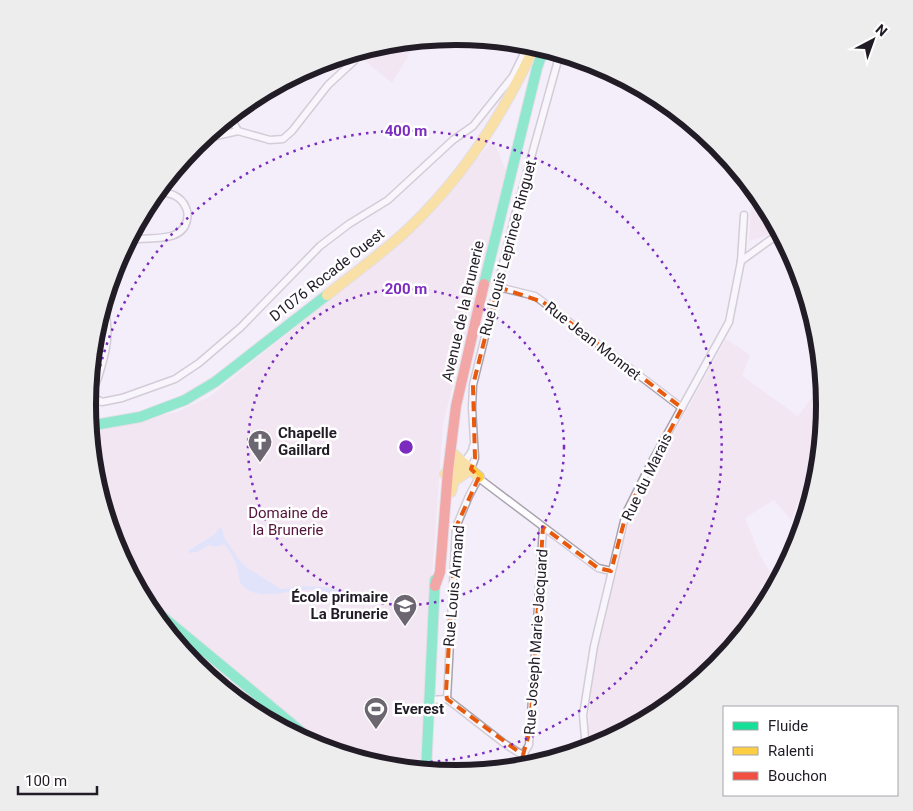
<svg xmlns="http://www.w3.org/2000/svg" width="913" height="811" viewBox="0 0 913 811" font-family="Roboto,sans-serif">
	<style>
		.green { fill: #f2dbea }
		.water { fill: #c9d6fd }
		.lines { fill: none; stroke-linecap: round; stroke-linejoin: round }
		.street-casing { stroke: #a9a3ae; stroke-width: 9 }
		.fast-casing { stroke: #cfcbd2; stroke-width: 12 }
		.slow-casing { stroke: #cfcbd2; stroke-width: 12 }
		.jam-casing { stroke: #cfcbd2; stroke-width: 12 }
		.street { stroke: #fdfcfe; stroke-width: 6 }
		.fast { stroke: #16e098; stroke-width: 10 }
		.slow { stroke: #ffcf43; stroke-width: 10 }
		.jam { stroke: #f24e42; stroke-width: 10 }
		.marked { fill: none; stroke: #e8590c; stroke-width: 4; stroke-dasharray: 10 6; stroke-linejoin: round }
		.ring { fill: none; stroke: #7b2cbf; stroke-width: 2.5; stroke-dasharray: 2.5 5 }
		.labels { text-anchor: middle; dominant-baseline: central; stroke-width: 5; stroke-linejoin: round; paint-order: stroke }
		.street-label { font-size: 15px; fill: #221c27; stroke: #fff }
		.poi-label { font-size: 15px; font-weight: bold; fill: #221c27; stroke: #fff; text-anchor: start }
		.park-label { font-size: 15px; fill: #54133a; stroke: #fff }
		.rim { fill: none; stroke: #221c27; stroke-width: 6 }
		.centre { fill: #7b2cbf; stroke: #fff; stroke-width: 2.5 }
		.ring-label { font-size: 15px; text-anchor: middle; font-weight: bold; fill: #7b2cbf; stroke: #fff; stroke-width: 5; stroke-linejoin: round; paint-order: stroke }
	</style>
	<rect width="100%" height="100%" fill="#f4eefa"/>
	<g class="green">
		<path d="M418,40L392,83L365,61L363,50L385,43Z"/>
		<path d="M493,140L507,173L443,424L432,579L426,715L419,771L384,768L334,752L137,588L115,547L94,477L90,434L92,431L177,412L209,397L401,242L428,216Z"/>
		<path d="M752,186L764,201L780,231L749,241Z"/>
		<path d="M726,339L750,355L742,376L798,416L823,383C828,424 822,467 810,507L798,502L791,520L774,500L745,518L760,555L773,578L760,586L768,602L763,611L717,667L661,713L598,747L588,749L589,711L601,614L631,518L655,468Z"/>
	</g>
	<path class="water" d="M221,527L223,531L224,537L240,561L246,567L281,589L301,586L324,587L350,592V593C341,598 326,591 316,590C294,588 263,602 245,588C238,583 239,575 237,567C235,559 229,550 224,544L216,547L210,545L197,552L189,553L188,551L215,534L218,529Z"/>
	<g class="lines">
		<defs>
			<g id="street">
				<path d="M232,114V120L238,131"/>
				<path d="M203,139L238,131L270,140L283,139L292,131L328,85L354,61L358,51"/>
				<path d="M128,241C146,235 182,245 187,220C188,215 188,212 186,208C181,195 169,193 157,191"/>
				<path d="M741,261L770,240L782,235"/>
				<path d="M498,287L535,296L543,302L682,408"/>
				<path d="M89,395L102,402L122,398L175,379L199,363L241,327L320,246L349,224L388,200L453,140L473,126L513,76L529,43"/>
				<path d="M88,397C95,388 98,379 101,368C109,341 109,330 104,302"/>
				<path d="M463,464L472,451L473,446"/>
				<path d="M471,469L475,458L472,408L473,385L514,219L560,53"/>
				<path d="M476,476L598,568L611,571"/>
				<path d="M447,699L456,527L469,496L479,477"/>
				<path d="M429,700L447,699L505,744L538,765"/>
				<path d="M586,750L583,715L594,646L624,521L627,511L649,467L729,322L741,261L744,215"/>
				<path d="M523,755L529,745L530,730L543,528"/>
			</g>
			<g id="fast">
				<path d="M484,284L537,68L544,48"/>
				<path d="M89,426L140,417L185,400L215,382L327,295"/>
				<path d="M145,602L321,748"/>
				<path d="M426,772L435,580"/>
			</g>
			<g id="slow">
				<path d="M327,295C353,274 380,255 405,232C462,179 503,116 535,45"/>
				<path d="M450,451L479,477"/>
				<path d="M445,474L463,464"/>
				<path d="M451,492L454,481L471,469"/>
			</g>
			<path id="jam" d="M435,586L440,572L448,471L456,406L484,284"/>
		</defs>
		<use href="#street" class="street-casing"/>
		<use href="#fast" class="fast-casing"/>
		<use href="#slow" class="slow-casing"/>
		<use href="#jam" class="jam-casing"/>
		<use href="#street" class="street"/>
		<use href="#fast" class="fast"/>
		<use href="#slow" class="slow"/>
		<use href="#jam" class="jam"/>
	</g>
	<path d="M0 0H913V811H0ZM498,287L543,302L682,408L627,511L611,571L598,568L543,527L530,730L523,755L447,699L446,692L456,527L479,477L471,469L475,458L473,385Z" fill="#f4eefa" fill-opacity=".55" fill-rule="evenodd"/>
	<path class="marked" d="M498,287L543,302L682,408L627,511L611,571L598,568L543,527L530,730L523,755L447,699L446,692L456,527L479,477L471,469L475,458L473,385Z"/>
	<g class="ring">
		<circle cx="406" cy="447" r="158"/>
		<path d="M90 433A316 316 0 1 1 357 759"/>
	</g>
	<defs>
		<symbol id="church-pin" viewBox="-11 -11 22 30"><path d="M0 17L-7.5 6A9.5 9.5 0 1 1 7.5 6Z" fill="#6c6671" stroke="#fff"/><path d="M-1.2-6h2.4v3.5h3.3v2.4h-3.3V6h-2.4V-.1h-3.3v-2.4h3.3Z" fill="#fff"/></symbol>
		<symbol id="school-pin" viewBox="-11 -11 22 30"><path d="M0 17L-7.5 6A9.5 9.5 0 1 1 7.5 6Z" fill="#6c6671" stroke="#fff"/><path d="M0-5L7-2L0 1L-7-2ZM-4 1L0 2.5L4 1V4Q0 6-4 4Z" fill="#fff"/></symbol>
		<symbol id="stadium-pin" viewBox="-11 -11 22 30"><path d="M0 17L-7.5 6A9.5 9.5 0 1 1 7.5 6Z" fill="#6c6671" stroke="#fff"/><path d="M0-5a6.5 5 0 1 0 0 10a6.5 5 0 1 0 0-10ZM-3.5-1.8h7v3.6h-7Z" fill="#fff"/></symbol>
	</defs>
	<g fill-rule="evenodd">
		<use href="#church-pin" x="246" y="428" width="28" height="38"/>
		<use href="#school-pin" x="391" y="592" width="28" height="38"/>
		<use href="#stadium-pin" x="362" y="695" width="28" height="38"/>
	</g>
	<g class="labels">
		<g class="street-label">
			<text transform="translate(508 248) rotate(-75)">Rue Louis Leprince Ringuet</text>
			<text transform="translate(327 275) rotate(-38)">D1076 Rocade Ouest</text>
			<text transform="translate(463 311) rotate(-77)">Avenue de la Brunerie</text>
			<text transform="translate(593 341) rotate(38)">Rue Jean Monnet</text>
			<text transform="translate(647 477) rotate(-64)">Rue du Marais</text>
			<text transform="translate(454 586) rotate(-85)">Rue Louis Armand</text>
			<text transform="translate(536 642) rotate(-86)">Rue Joseph Marie Jacquard</text>
		</g>
		<g class="poi-label">
			<text x="278" y="433">Chapelle<tspan x="278" dy="17">Gaillard</tspan></text>
			<text x="388" y="597" text-anchor="end">École primaire<tspan x="388" dy="17">La Brunerie</tspan></text>
			<text x="394" y="709">Everest</text>
		</g>
		<g class="park-label">
			<text x="288" y="513">Domaine de<tspan x="288" dy="17">la Brunerie</tspan></text>
		</g>
	</g>
	<path d="M0 0H913V811H0ZM96 405a360 360 0 1 1 720 0a360 360 0 1 1-720 0Z" fill="#ededee" fill-rule="evenodd"/>
	<path class="rim" d="M96 405a360 360 0 1 1 720 0a360 360 0 1 1-720 0Z"/>
	<circle cx="406" cy="447" r="8" class="centre"/>
	<g class="ring-label">
		<text x="406" y="136">400 m</text>
		<text x="406" y="294">200 m</text>
	</g>
	<rect x="723" y="706" width="175" height="90" fill="#ffffff" stroke="#a7a4a9"/>
	<rect x="733" y="722" width="25" height="8" fill="#16e098" stroke="#a7a4a9"/>
	<text x="768" y="731" font-size="15" fill="#221c27">Fluide</text>
	<rect x="733" y="747" width="25" height="8" fill="#ffcf43" stroke="#a7a4a9"/>
	<text x="768" y="756" font-size="15" fill="#221c27">Ralenti</text>
	<rect x="733" y="772" width="25" height="8" fill="#f24e42" stroke="#a7a4a9"/>
	<text x="768" y="781" font-size="15" fill="#221c27">Bouchon</text>
	<g transform="translate(873 40) rotate(41)" stroke="#ffffff" stroke-width="4" paint-order="stroke">
	<path d="M0-4L9 19L0 12L-9 19Z" fill="#221c27"/>
	<text y="-8" font-size="14" font-weight="bold" text-anchor="middle" fill="#221c27">N</text>
	</g>
	<path d="M18 786v8h79v-8" fill="none" stroke="#221c27" stroke-width="2.5"/>
	<text x="25" y="786" font-size="15" fill="#221c27" stroke="#ffffff" stroke-width="4" paint-order="stroke">100 m</text>
</svg>
